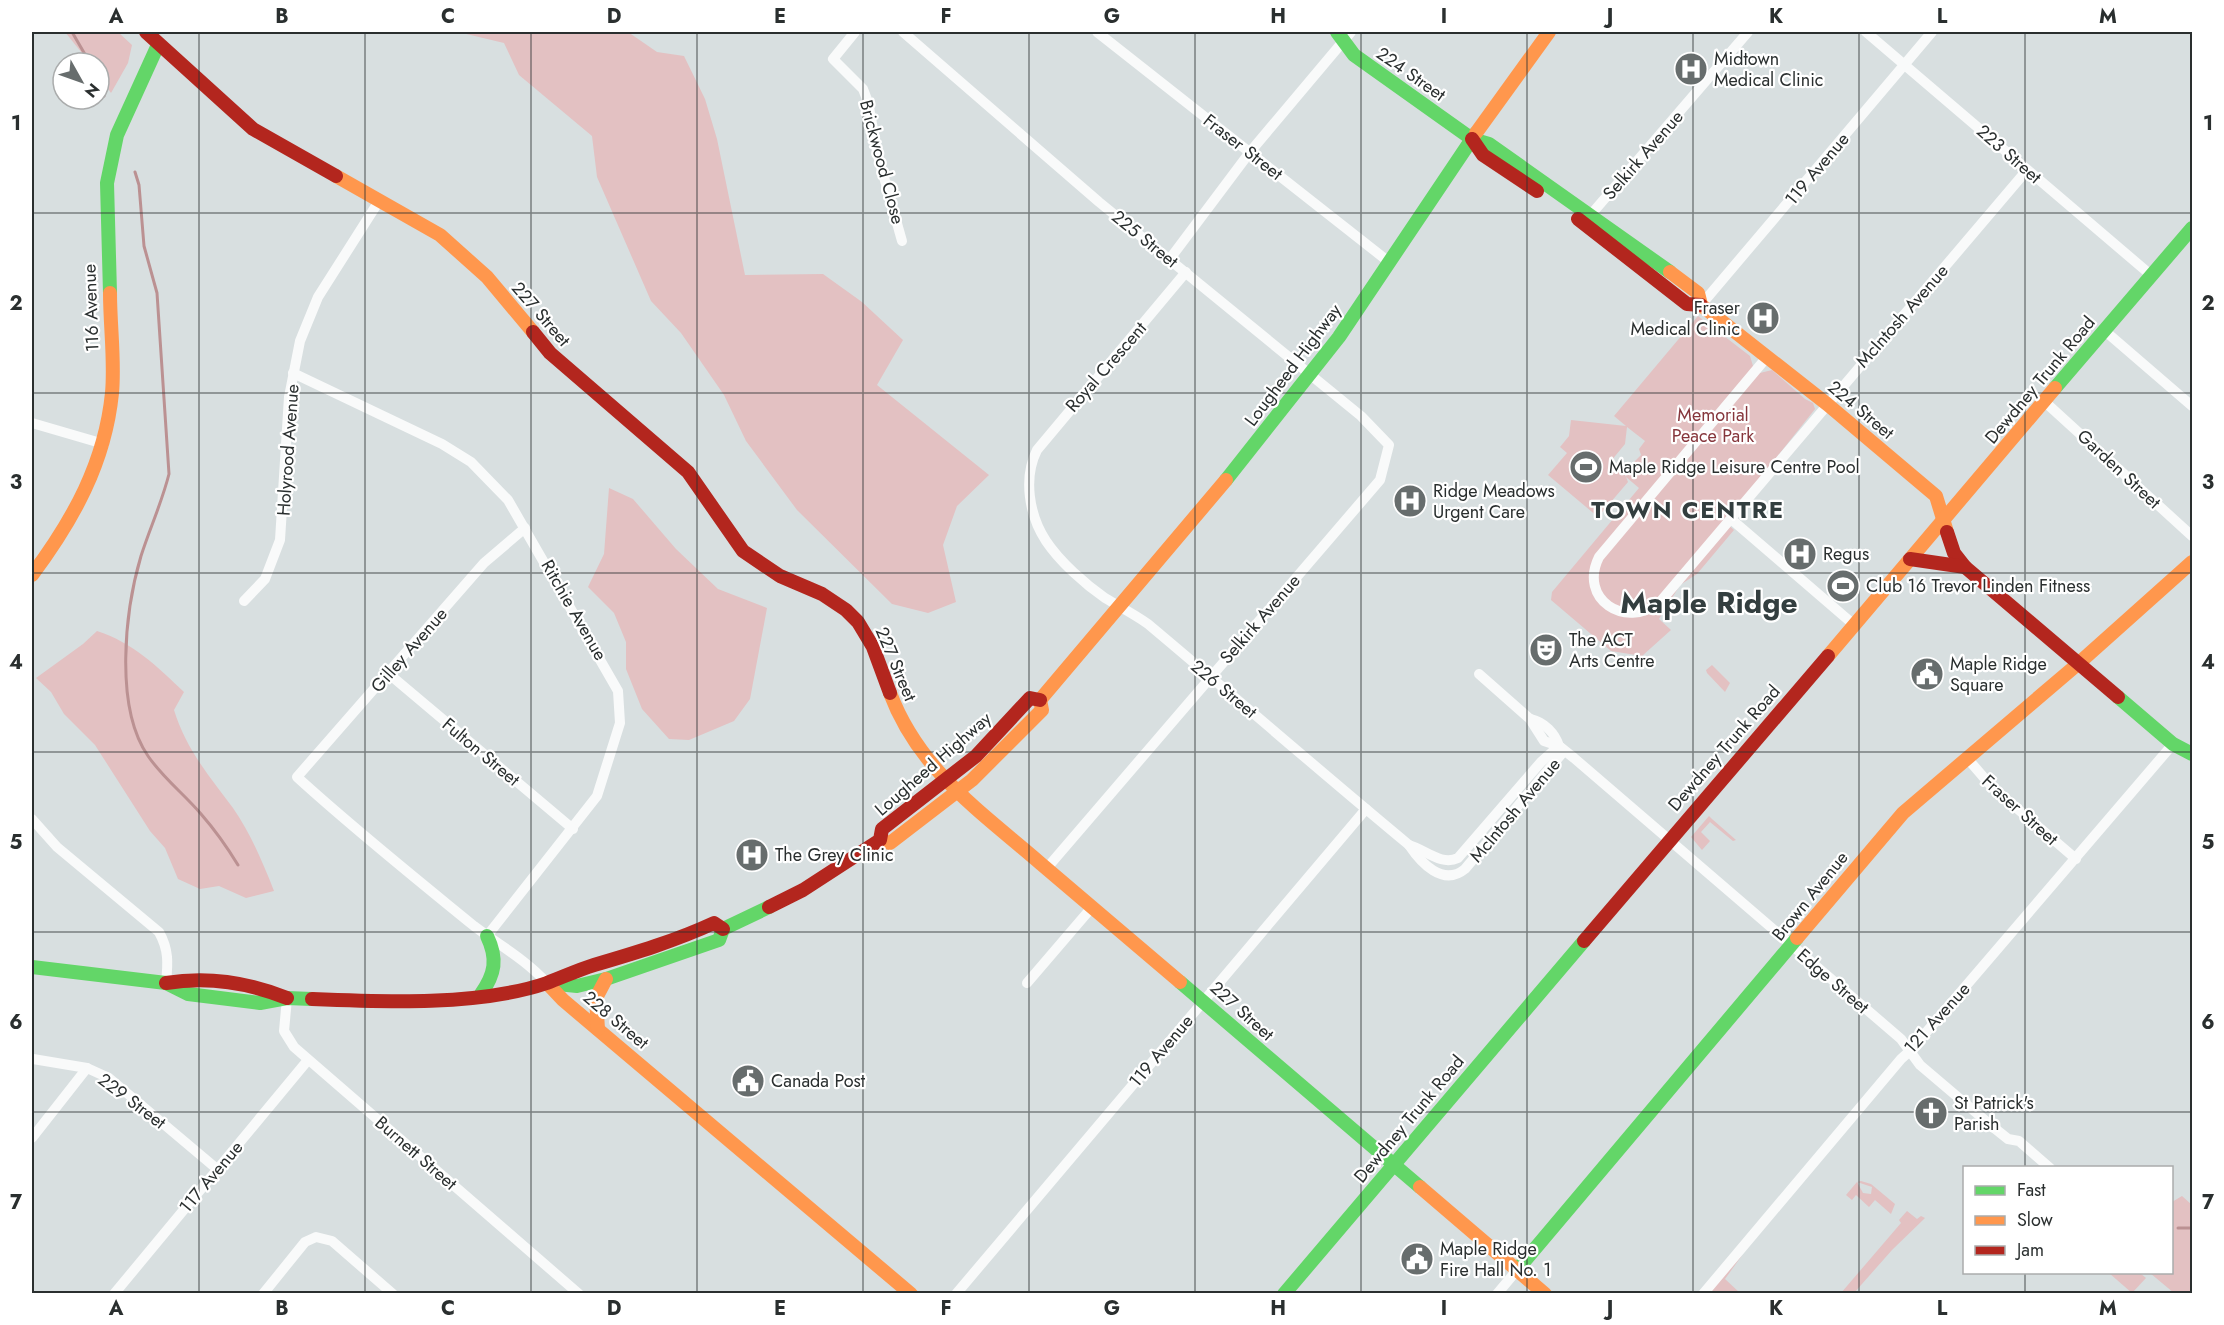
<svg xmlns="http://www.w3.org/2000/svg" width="2224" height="1325" viewBox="0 0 2224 1325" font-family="Jost,sans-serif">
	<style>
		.green { fill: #e3c1c2 }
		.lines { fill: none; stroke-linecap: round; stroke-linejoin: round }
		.stream { stroke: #bb9192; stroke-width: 3 }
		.street { stroke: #f9fafa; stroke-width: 10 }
		.fast { stroke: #63d668; stroke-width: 14 }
		.slow { stroke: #ff974d; stroke-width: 14 }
		.jam { stroke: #b3261e; stroke-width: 14 }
		.grid { fill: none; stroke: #2a2f2f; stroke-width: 1.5; stroke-opacity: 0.55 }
		.labels { text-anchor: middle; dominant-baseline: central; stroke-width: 4.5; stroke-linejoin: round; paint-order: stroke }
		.poi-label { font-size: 18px; fill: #2a2f2f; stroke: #fff; text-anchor: start }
		.street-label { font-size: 18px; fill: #2a2f2f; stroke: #fff }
		.park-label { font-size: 18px; fill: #86363c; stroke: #fff }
		.district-label { font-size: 24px; font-weight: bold; letter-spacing: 1.5px; fill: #333e3f; stroke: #fff }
		.town-label { font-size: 30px; font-weight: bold; fill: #333e3f; stroke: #fff }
		.neatline { fill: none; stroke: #2a2f2f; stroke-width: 2 }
		.grid-label { font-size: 20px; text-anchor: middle; font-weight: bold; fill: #2a2f2f }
	</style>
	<rect width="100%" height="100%" fill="#d8dfe0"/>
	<g class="green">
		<path d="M65,32H118L132,45L128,63L111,93L99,76V63H90Z"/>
		<path d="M458,32H628L657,52L684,56L705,99L717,139L745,275L823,274L862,302L903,340L877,385L989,475L957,506L943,545L956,602L928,613L892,604L797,510L746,441L724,395L681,333L651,301L597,177L592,136L519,75L504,43Z"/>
		<path d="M1698,316L1750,356L1753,366L1760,373L1772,370L1805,399L1813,403L1815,409L1725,522L1734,530L1697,574L1680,585L1659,619L1671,630L1642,656L1611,651L1551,600L1552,592L1639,488L1626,477V470L1641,455L1639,449L1645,441L1627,427L1625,444L1611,461L1624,472L1628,482L1598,517L1548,475L1567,453L1560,447L1569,436L1571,420L1626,426L1614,416Z"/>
		<path d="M609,488L633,499L676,549L718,589L767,608L750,699L734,721L689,740L669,739L642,709L626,669V642L614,613L588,587L604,554Z"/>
		<path d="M97,631C132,642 158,667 184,692L174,710C186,749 209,776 233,808C250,832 263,863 274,891L246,898L219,886L200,889L178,879L165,848L150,831L95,745L64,714L51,692L36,678L83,644Z"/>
		<path d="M1712,665L1730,683L1725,692L1707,673L1706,670Z"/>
		<path d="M1709,816L1712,819L1736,840L1733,841L1710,822L1701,832L1710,841L1702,850L1691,837Z"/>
		<path d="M1861,1181L1871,1184L1895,1204L1891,1214L1875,1200L1869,1207L1856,1195L1852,1200L1846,1195L1857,1182L1863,1193L1871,1194L1872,1187L1857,1182Z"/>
		<path d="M2182,1196L2192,1205V1293H2174L2150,1273L2172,1272V1202Z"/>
		<path d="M1907,1211L1917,1219L1921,1216L1925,1218L1892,1250L1854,1293H1841L1901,1223L1899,1220Z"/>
		<path d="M1743,1254L1725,1279L1740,1293L1708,1294Z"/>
		<path d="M2109,1273H2140L2146,1278L2132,1293Z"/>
	</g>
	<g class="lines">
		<g class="stream">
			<path d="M72,32L90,63"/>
			<path d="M99,84L104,96"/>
			<path d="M135,172L139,185L144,246L157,293L169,474C162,502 150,528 141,556C125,610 114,707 148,756C163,778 184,794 201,814C215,830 227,847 238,865"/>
			<path d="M2178,1228H2192"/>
		</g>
		<g class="street">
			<path d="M855,32L833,59L863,89L868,102L878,156L902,241"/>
			<path d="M903,32L1099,202L1361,416L1389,445L1380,480L1047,868"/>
			<path d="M1097,32L1389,262"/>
			<path d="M1866,32L2152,276"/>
			<path d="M1588,218L1748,32"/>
			<path d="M1169,260L1250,152L1351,32"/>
			<path d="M1186,272L1037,450C1023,478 1029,515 1046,541C1060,562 1085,584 1105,598C1120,607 1134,614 1148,624C1235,697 1321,772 1409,845C1421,863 1443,887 1465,869L1564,751"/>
			<path d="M1701,305L1932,32"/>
			<path d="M2105,331L2192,406"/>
			<path d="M1767,357L1599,557C1578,599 1625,630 1660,602L2027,170"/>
			<path d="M293,373L442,444L471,462L508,500L618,691L620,723L597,796L487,936"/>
			<path d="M2045,402L2192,536"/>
			<path d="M32,423L104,444"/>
			<path d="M1731,519L1853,624"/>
			<path d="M525,528L484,563L297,777C354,829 414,877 474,926C499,945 525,959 547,983"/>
			<path d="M244,601L265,579L280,540L289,397L300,341L318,297L379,201"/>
			<path d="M389,674L573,829"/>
			<path d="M1479,674L1530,719L1544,741L1559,746L1574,758L1901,1039L1920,1065L1993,1127L2008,1139L2019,1141L2050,1168"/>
			<path d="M1531,719C1544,722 1555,733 1559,746"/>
			<path d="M1967,758L1992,787L2076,859"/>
			<path d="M32,819L57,847L159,932C169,950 168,963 166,983"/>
			<path d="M1409,845C1426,850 1441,866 1458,858L1541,762L1559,746"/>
			<path d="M1027,983L1093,906"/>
			<path d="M287,998L284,1031L294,1047L579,1294"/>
			<path d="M33,1059L87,1068L109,1078L217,1169"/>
			<path d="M32,1138L87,1068"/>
			<path d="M114,1294L308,1060"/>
			<path d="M263,1294L305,1242L316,1237L332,1241L393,1294"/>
			<path d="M956,1294L1366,809"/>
			<path d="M1497,1294L1517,1270"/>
			<path d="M1703,1294L1901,1059L1911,1050L2173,744"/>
		</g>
		<g class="fast">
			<path d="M1337,32L1354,55L1472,139L1489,144L1670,272"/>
			<path d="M110,293L107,183L117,135L158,45"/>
			<path d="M2055,388L2192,228"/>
			<path d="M1226,480L1339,337L1476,133"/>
			<path d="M2118,697L2173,744L2192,754"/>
			<path d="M32,967L166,983L188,994L260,1003L287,998L312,999"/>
			<path d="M1180,982L1420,1187"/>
			<path d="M548,983L577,986L606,979L719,940L723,929L769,907"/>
			<path d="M481,994C495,974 498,959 487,936"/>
			<path d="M1517,1270L1797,938"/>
			<path d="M1284,1294L1584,941"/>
		</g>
		<g class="slow">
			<path d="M1476,133L1549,32"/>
			<path d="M336,176L440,235L487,277L533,332"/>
			<path d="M1670,272L1698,293L1701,305L1827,404L1936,496L1947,532"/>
			<path d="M32,575C73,520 105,463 112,393C115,361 110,326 110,293"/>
			<path d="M1828,656L2055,388"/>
			<path d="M890,693C919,770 980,811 1040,863C1087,903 1133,942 1180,982"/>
			<path d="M1040,700L1226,480"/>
			<path d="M880,840L890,843L972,780L1042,710L1040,700"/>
			<path d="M1797,938L1903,813L2079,663L2192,562"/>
			<path d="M547,983L563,1000L911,1294"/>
			<path d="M598,1029L596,998L606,979"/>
			<path d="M1420,1187L1545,1294"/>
		</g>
		<g class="jam">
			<path d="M146,32L253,129L336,176"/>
			<path d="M1472,139L1483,155L1537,191"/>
			<path d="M1578,219L1687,304L1701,305"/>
			<path d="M533,332L550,353L688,472L743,551L780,576L822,594L846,610L858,622L873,647L890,693"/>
			<path d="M1947,532L1954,553L1965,567L2118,697"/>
			<path d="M1910,559L1965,567"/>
			<path d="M769,907L803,890L880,840L882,829L976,756L1030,698L1040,700"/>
			<path d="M1584,941L1828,656"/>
			<path d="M166,983C208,976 247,982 287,998"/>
			<path d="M312,999C383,1002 480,1006 547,983C563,977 578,970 594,965C635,953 675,941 714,923L723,929"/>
		</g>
	</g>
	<path class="grid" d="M199,32V1294M365,32V1294M531,32V1294M697,32V1294M863,32V1294M1029,32V1294M1195,32V1294M1361,32V1294M1527,32V1294M1693,32V1294M1859,32V1294M2025,32V1168M32,213H2192M32,393H2192M32,573H2192M32,752H2192M32,932H2192M32,1112H2192M2025,1272V1294"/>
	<defs>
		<symbol id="hospital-disc" viewBox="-11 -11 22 22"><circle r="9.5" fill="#676d6d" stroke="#fff"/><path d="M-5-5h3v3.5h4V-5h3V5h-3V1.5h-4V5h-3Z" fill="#fff"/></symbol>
		<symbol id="stadium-disc" viewBox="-11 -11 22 22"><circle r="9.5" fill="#676d6d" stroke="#fff"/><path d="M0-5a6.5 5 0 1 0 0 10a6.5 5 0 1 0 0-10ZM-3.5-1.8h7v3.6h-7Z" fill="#fff"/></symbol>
		<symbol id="theatre-disc" viewBox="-11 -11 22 22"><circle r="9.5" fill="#676d6d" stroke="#fff"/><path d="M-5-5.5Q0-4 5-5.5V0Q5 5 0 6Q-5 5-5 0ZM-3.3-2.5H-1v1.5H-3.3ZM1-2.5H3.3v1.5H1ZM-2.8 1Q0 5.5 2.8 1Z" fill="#fff"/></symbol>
		<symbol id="civic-disc" viewBox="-11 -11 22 22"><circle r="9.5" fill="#676d6d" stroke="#fff"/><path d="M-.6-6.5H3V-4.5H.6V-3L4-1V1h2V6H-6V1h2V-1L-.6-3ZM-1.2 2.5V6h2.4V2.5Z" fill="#fff"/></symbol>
		<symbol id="church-disc" viewBox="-11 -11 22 22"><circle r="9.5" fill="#676d6d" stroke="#fff"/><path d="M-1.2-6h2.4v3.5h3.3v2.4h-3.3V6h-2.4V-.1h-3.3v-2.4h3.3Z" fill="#fff"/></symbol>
	</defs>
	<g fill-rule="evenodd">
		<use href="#hospital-disc" x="1672" y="50" width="38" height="38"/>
		<use href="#hospital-disc" x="1744" y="299" width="38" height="38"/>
		<use href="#stadium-disc" x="1567" y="448" width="38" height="38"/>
		<use href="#hospital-disc" x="1391" y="482" width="38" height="38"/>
		<use href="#hospital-disc" x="1781" y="535" width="38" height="38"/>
		<use href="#stadium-disc" x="1824" y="567" width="38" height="38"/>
		<use href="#theatre-disc" x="1527" y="631" width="38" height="38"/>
		<use href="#civic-disc" x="1908" y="655" width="38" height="38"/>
		<use href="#hospital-disc" x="733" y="836" width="38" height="38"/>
		<use href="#civic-disc" x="729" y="1062" width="38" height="38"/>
		<use href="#church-disc" x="1912" y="1094" width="38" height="38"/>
		<use href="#civic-disc" x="1398" y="1240" width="38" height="38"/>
	</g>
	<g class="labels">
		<g class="poi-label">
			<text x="1714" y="59">Midtown<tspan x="1714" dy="21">Medical Clinic</tspan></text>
			<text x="1740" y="308" text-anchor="end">Fraser<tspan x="1740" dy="21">Medical Clinic</tspan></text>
			<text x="1609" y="467">Maple Ridge Leisure Centre Pool</text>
			<text x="1433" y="491">Ridge Meadows<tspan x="1433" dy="21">Urgent Care</tspan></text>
			<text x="1823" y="554">Regus</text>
			<text x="1866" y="586">Club 16 Trevor Linden Fitness</text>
			<text x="1569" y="640">The ACT<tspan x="1569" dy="21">Arts Centre</tspan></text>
			<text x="1950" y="664">Maple Ridge<tspan x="1950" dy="21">Square</tspan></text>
			<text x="775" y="855">The Grey Clinic</text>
			<text x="771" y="1081">Canada Post</text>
			<text x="1954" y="1103">St Patrick's<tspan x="1954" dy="21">Parish</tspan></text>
			<text x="1440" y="1249">Maple Ridge<tspan x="1440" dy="21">Fire Hall No. 1</tspan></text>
		</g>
		<g class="street-label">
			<text transform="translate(1411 74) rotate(35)">224 Street</text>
			<text transform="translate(1243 147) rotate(38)">Fraser Street</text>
			<text transform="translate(2009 154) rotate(41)">223 Street</text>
			<text transform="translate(1643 155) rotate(-49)">Selkirk Avenue</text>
			<text transform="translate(882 162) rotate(75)">Brickwood Close</text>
			<text transform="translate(1817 169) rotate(-50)">119 Avenue</text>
			<text transform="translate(1145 239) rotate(39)">225 Street</text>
			<text transform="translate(91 308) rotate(-92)">116 Avenue</text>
			<text transform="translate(541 314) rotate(49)">227 Street</text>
			<text transform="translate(1902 316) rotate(-49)">McIntosh Avenue</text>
			<text transform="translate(1293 365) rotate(-53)">Lougheed Highway</text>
			<text transform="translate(1106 367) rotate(-49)">Royal Crescent</text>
			<text transform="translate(2040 380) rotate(-50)">Dewdney Trunk Road</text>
			<text transform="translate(1861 410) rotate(40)">224 Street</text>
			<text transform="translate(288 450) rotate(-86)">Holyrood Avenue</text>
			<text transform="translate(2119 469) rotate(43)">Garden Street</text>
			<text transform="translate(574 610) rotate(60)">Ritchie Avenue</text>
			<text transform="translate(1260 619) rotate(-49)">Selkirk Avenue</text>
			<text transform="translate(409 650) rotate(-49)">Gilley Avenue</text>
			<text transform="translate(896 664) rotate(67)">227 Street</text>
			<text transform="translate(1224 689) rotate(40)">226 Street</text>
			<text transform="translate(1724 748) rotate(-49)">Dewdney Trunk Road</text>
			<text transform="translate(481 752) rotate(40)">Fulton Street</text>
			<text transform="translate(933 764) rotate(-41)">Lougheed Highway</text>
			<text transform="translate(1515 810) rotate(-50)">McIntosh Avenue</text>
			<text transform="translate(2020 810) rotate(42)">Fraser Street</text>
			<text transform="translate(1810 896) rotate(-51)">Brown Avenue</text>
			<text transform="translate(1833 981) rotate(41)">Edge Street</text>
			<text transform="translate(1242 1011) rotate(42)">227 Street</text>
			<text transform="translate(1937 1018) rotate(-48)">121 Avenue</text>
			<text transform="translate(616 1020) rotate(40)">228 Street</text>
			<text transform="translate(1161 1051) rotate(-50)">119 Avenue</text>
			<text transform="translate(132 1101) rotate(37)">229 Street</text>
			<text transform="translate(1409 1119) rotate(-50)">Dewdney Trunk Road</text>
			<text transform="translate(416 1153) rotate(41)">Burnett Street</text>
			<text transform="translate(211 1177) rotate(-50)">117 Avenue</text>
		</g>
		<g class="park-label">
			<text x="1713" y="415">Memorial<tspan x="1713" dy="21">Peace Park</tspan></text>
		</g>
		<g class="district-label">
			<text x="1688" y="509">TOWN CENTRE</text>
		</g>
		<g class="town-label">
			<text x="1709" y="602">Maple Ridge</text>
		</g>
	</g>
	<rect width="2224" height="1325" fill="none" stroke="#ffffff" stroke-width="66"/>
	<rect x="1963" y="1166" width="210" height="108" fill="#ffffff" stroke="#aaacac" stroke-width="1.5"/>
	<rect x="1975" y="1186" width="30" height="9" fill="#63d668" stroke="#aaacac" stroke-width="1.5"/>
	<text x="2017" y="1196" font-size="18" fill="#2a2f2f">Fast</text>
	<rect x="1975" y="1216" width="30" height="9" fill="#ff974d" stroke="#aaacac" stroke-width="1.5"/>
	<text x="2017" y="1226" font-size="18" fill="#2a2f2f">Slow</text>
	<rect x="1975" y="1246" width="30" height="9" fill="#b3261e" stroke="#aaacac" stroke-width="1.5"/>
	<text x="2017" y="1256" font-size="18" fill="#2a2f2f">Jam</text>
	<g transform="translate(81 81) rotate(130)"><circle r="28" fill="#ffffff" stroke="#aaacac" stroke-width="1.5"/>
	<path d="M0-4.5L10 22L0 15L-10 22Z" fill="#676d6d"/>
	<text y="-9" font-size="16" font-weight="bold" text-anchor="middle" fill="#2a2f2f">N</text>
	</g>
	<rect x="33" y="33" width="2158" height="1259" class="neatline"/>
	<g class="grid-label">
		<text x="116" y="23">A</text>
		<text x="282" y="23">B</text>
		<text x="448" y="23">C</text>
		<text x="614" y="23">D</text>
		<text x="780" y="23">E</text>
		<text x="946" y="23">F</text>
		<text x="1112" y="23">G</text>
		<text x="1278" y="23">H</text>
		<text x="1444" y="23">I</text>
		<text x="1610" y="23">J</text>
		<text x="1776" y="23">K</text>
		<text x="1942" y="23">L</text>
		<text x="2108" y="23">M</text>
		<text x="16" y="130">1</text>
		<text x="2208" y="130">1</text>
		<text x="16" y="310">2</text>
		<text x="2208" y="310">2</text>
		<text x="16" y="489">3</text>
		<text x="2208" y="489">3</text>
		<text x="16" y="669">4</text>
		<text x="2208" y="669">4</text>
		<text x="16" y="849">5</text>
		<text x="2208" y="849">5</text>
		<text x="16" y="1029">6</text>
		<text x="2208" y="1029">6</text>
		<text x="16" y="1209">7</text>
		<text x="2208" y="1209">7</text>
		<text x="116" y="1315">A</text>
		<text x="282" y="1315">B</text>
		<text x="448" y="1315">C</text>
		<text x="614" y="1315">D</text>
		<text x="780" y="1315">E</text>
		<text x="946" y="1315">F</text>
		<text x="1112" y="1315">G</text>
		<text x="1278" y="1315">H</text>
		<text x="1444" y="1315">I</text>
		<text x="1610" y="1315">J</text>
		<text x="1776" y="1315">K</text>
		<text x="1942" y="1315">L</text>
		<text x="2108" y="1315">M</text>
	</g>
</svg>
